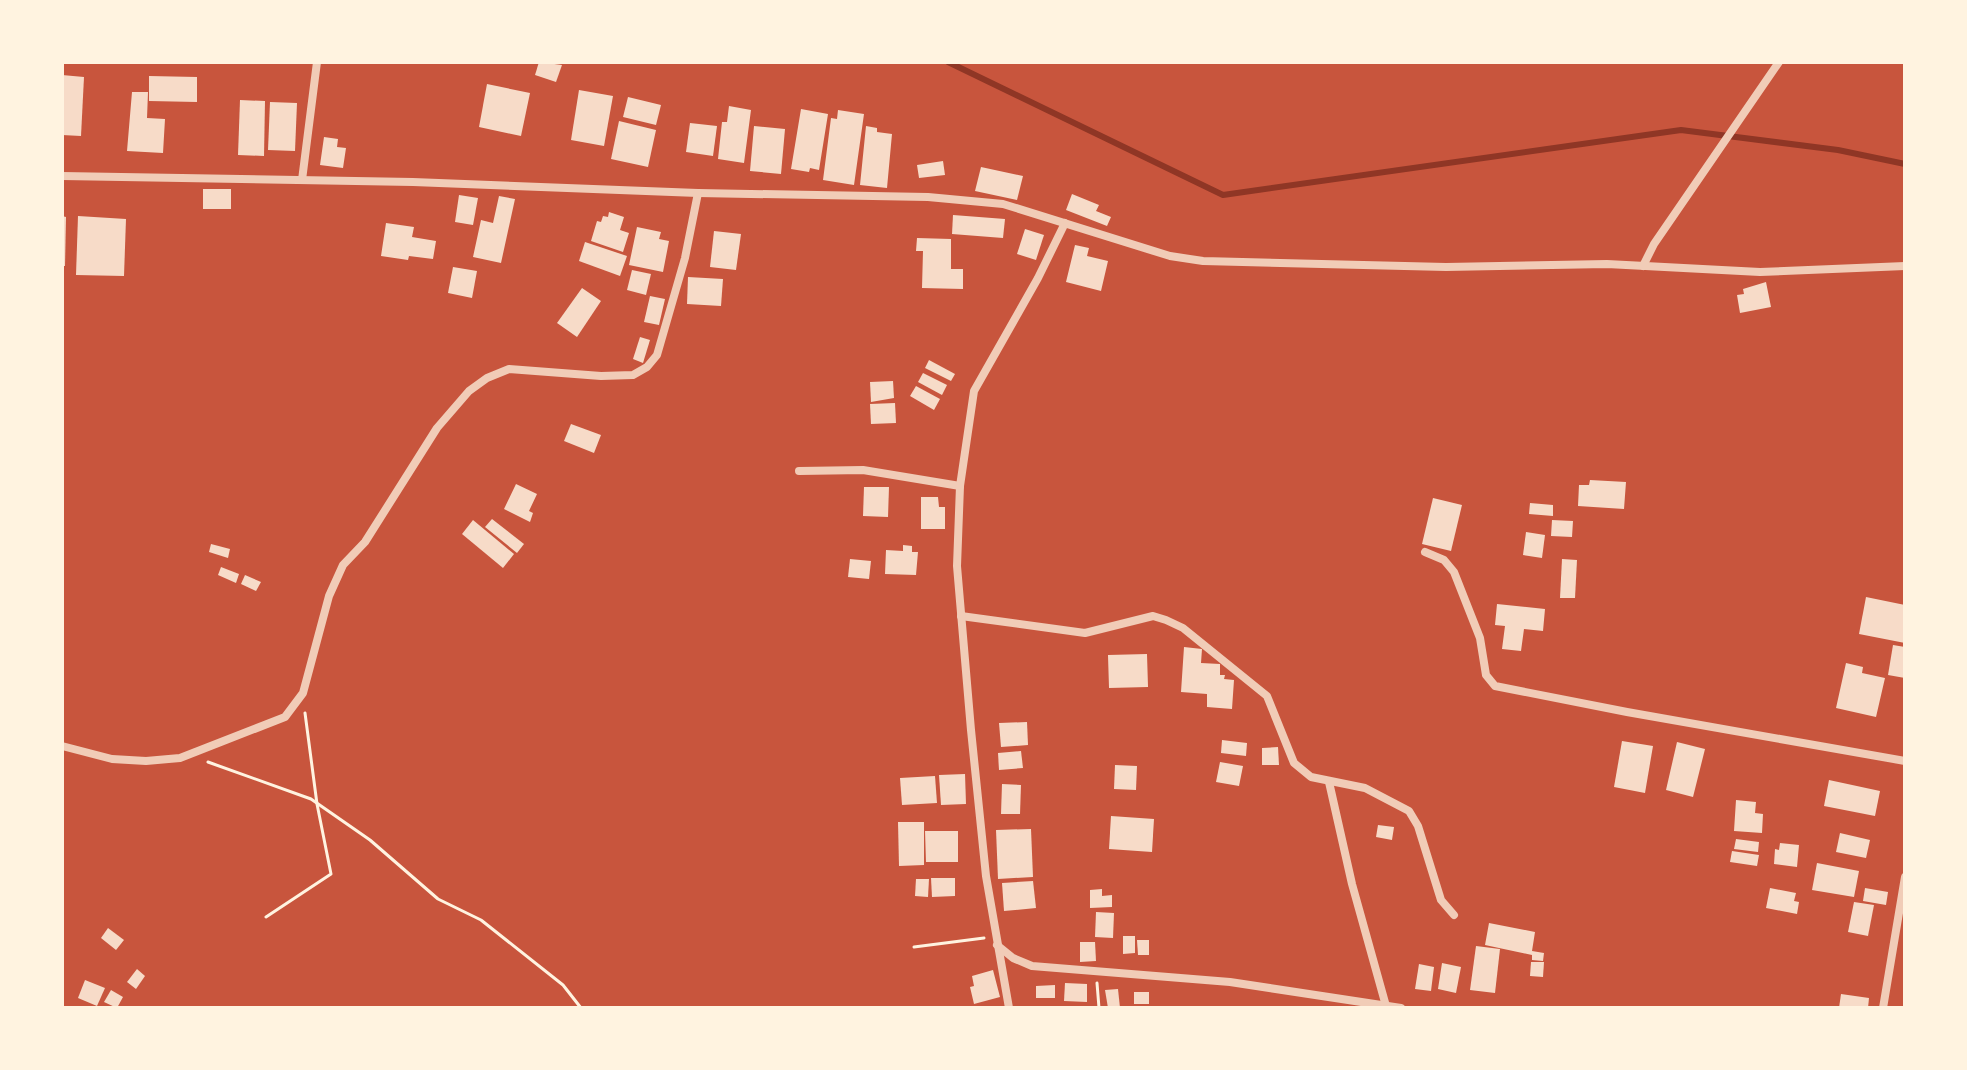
<svg xmlns="http://www.w3.org/2000/svg" width="1967" height="1070" viewBox="0 0 1967 1070" font-family="Figtree,sans-serif">
	<style>
		.lines { fill: none; stroke-linecap: round; stroke-linejoin: round }
		.stream { stroke: #8f3625; stroke-width: 6 }
		.building { fill: #f7dbc8 }
		.path { stroke: #fff3e0; stroke-width: 3 }
		.minor { stroke: #f1ccb7; stroke-width: 8 }
	</style>
	<rect width="100%" height="100%" fill="#c8553d"/>
	<g class="lines">
		<path class="stream" d="M948,62L1223,195L1681,130L1838,150L1905,164"/>
	</g>
	<g class="building">
		<path d="M539,62L562,65L556,82L535,75Z"/>
		<path d="M62,75L84,77L81,136L62,135Z"/>
		<path d="M149,76L197,77V102L149,101Z"/>
		<path d="M487,84L530,93L521,136L479,127Z"/>
		<path d="M579,90L613,96L604,146L571,140Z"/>
		<path d="M132,92H148L147,118L165,119L163,153L127,151Z"/>
		<path d="M628,97L661,105L656,125L623,117Z"/>
		<path d="M240,100L265,101L264,156L238,155Z"/>
		<path d="M270,102L297,103L295,151L268,150Z"/>
		<path d="M729,106L751,110L744,163L718,159L722,122H727Z"/>
		<path d="M801,109L828,114L819,170L810,168L809,172L791,169Z"/>
		<path d="M838,110L864,114L854,185L823,180L831,118L837,119Z"/>
		<path d="M619,121L656,130L648,167L611,159Z"/>
		<path d="M690,123L717,126L713,156L686,152Z"/>
		<path d="M754,126L785,129L781,174L750,171Z"/>
		<path d="M866,126L877,128V132L892,134L887,188L860,185Z"/>
		<path d="M324,137L338,139L337,147L346,148L343,168L320,165Z"/>
		<path d="M943,161L945,175L919,178L917,165Z"/>
		<path d="M981,167L1023,176L1017,200L975,191Z"/>
		<rect x="203" y="189" width="28" height="20"/>
		<path d="M1072,194L1099,205L1096,211L1111,217L1107,226L1066,210Z"/>
		<path d="M459,195L478,198L473,225L455,222Z"/>
		<path d="M499,196L515,199L501,263L473,257L481,220L493,223Z"/>
		<path d="M609,212L624,217L620,230L629,233L623,252L591,241L597,221L601,222L603,216L608,217Z"/>
		<path d="M953,215L1005,219L1003,238L952,234Z"/>
		<path d="M62,216L66,217L65,266H62Z"/>
		<path d="M78,216L126,219L124,276L76,275Z"/>
		<path d="M386,223L414,227L412,237L436,241L433,259L409,256L408,260L381,256Z"/>
		<path d="M637,227L661,232L659,239L669,241L663,272L629,265Z"/>
		<path d="M1025,229L1044,235L1036,260L1017,254Z"/>
		<path d="M714,231L741,234L736,270L710,267Z"/>
		<path d="M917,238L951,239V269H963V289L922,288L923,251H916Z"/>
		<path d="M585,242L627,256L620,276L579,261Z"/>
		<path d="M1075,245L1089,248L1087,256L1108,261L1101,291L1066,282Z"/>
		<path d="M453,267L477,271L472,298L448,293Z"/>
		<path d="M632,270L651,274L646,295L627,290Z"/>
		<path d="M688,277L723,279L721,306L687,304Z"/>
		<path d="M1766,282L1771,307L1740,313L1737,295L1744,294L1743,289Z"/>
		<path d="M582,288L601,301L577,337L557,323Z"/>
		<path d="M650,296L665,299L659,325L644,322Z"/>
		<path d="M640,337L650,340L643,363L633,359Z"/>
		<path d="M929,360L955,374L951,381L925,368Z"/>
		<path d="M923,373L947,385L942,395L918,382Z"/>
		<path d="M893,381L894,398L871,402L870,382Z"/>
		<path d="M916,386L940,399L934,410L910,396Z"/>
		<path d="M895,403L896,423L871,424L870,404Z"/>
		<path d="M571,424L601,435L594,453L564,441Z"/>
		<path d="M1590,480L1626,482L1624,509L1578,506L1579,485H1589Z"/>
		<path d="M516,484L537,494L529,511L533,513L530,522L504,509Z"/>
		<path d="M864,487H889L888,517L863,516Z"/>
		<path d="M921,497H938L939,507H945V529H921Z"/>
		<path d="M1433,498L1462,505L1451,551L1422,544Z"/>
		<path d="M1530,503L1553,505V516L1529,514Z"/>
		<path d="M492,519L524,544L517,553L485,527Z"/>
		<path d="M473,520L514,554L503,568L462,534Z"/>
		<path d="M1552,520L1573,521L1572,537L1551,536Z"/>
		<path d="M1526,532L1545,535L1542,558L1523,555Z"/>
		<path d="M211,544L230,549L228,558L209,552Z"/>
		<path d="M903,545L912,546V552H918L916,575L885,574L886,550L903,551Z"/>
		<path d="M850,559L871,561L869,579L848,577Z"/>
		<path d="M1562,559L1577,560L1575,598H1560Z"/>
		<path d="M221,567L239,574L236,583L218,575Z"/>
		<path d="M245,575L261,582L256,591L241,584Z"/>
		<path d="M1866,597L1905,605V643L1859,634Z"/>
		<path d="M1497,604L1545,609L1543,631L1524,629L1521,651L1502,649L1505,626L1495,625Z"/>
		<path d="M1893,645L1905,647V678L1888,675Z"/>
		<path d="M1184,647L1202,649L1201,663L1220,664V675H1225L1224,679L1234,680L1232,709L1207,707V694L1181,692Z"/>
		<path d="M1147,654L1148,687L1109,688L1108,655Z"/>
		<path d="M1846,663L1863,667L1862,673L1885,678L1876,717L1836,708Z"/>
		<path d="M1027,722L1028,745L1001,747L999,723Z"/>
		<path d="M1222,740L1247,743L1246,756L1221,753Z"/>
		<path d="M1622,741L1653,746L1645,793L1614,787Z"/>
		<path d="M1677,742L1705,749L1693,797L1666,790Z"/>
		<path d="M1278,747L1279,765H1262V748Z"/>
		<path d="M1021,751L1023,768L999,770L998,753Z"/>
		<path d="M1220,762L1243,766L1239,786L1216,782Z"/>
		<path d="M1115,765L1137,766L1136,790L1114,789Z"/>
		<path d="M965,774L966,804L941,805L939,775Z"/>
		<path d="M935,776L937,803L902,805L900,778Z"/>
		<path d="M1829,780L1880,791L1875,816L1824,806Z"/>
		<path d="M1002,784L1021,785L1020,814H1001Z"/>
		<path d="M1736,800L1756,802L1755,813L1763,814L1762,833L1734,831Z"/>
		<path d="M1111,816L1154,819L1152,852L1109,849Z"/>
		<path d="M898,822H924V865L899,866Z"/>
		<path d="M1378,825L1394,827L1392,840L1376,837Z"/>
		<path d="M1031,829L1033,877L998,879L996,830Z"/>
		<path d="M925,831H958V862H926Z"/>
		<path d="M1840,833L1870,840L1866,858L1836,852Z"/>
		<path d="M1736,839L1759,842L1758,852L1734,849Z"/>
		<path d="M1780,843L1799,845L1797,867L1774,864L1775,849L1779,850Z"/>
		<path d="M1732,851L1759,855L1757,866L1730,862Z"/>
		<path d="M1817,863L1859,871L1854,897L1812,890Z"/>
		<path d="M931,878H955V896L932,897Z"/>
		<path d="M916,879H929L928,897L915,896Z"/>
		<path d="M1033,881L1036,908L1004,911L1002,883Z"/>
		<path d="M1770,888L1796,893L1794,901L1799,902L1797,914L1766,908Z"/>
		<path d="M1865,888L1888,892L1886,905L1863,901Z"/>
		<path d="M1102,889V896L1112,895V907L1090,908V890Z"/>
		<path d="M1854,902L1874,905L1868,936L1848,932Z"/>
		<path d="M1096,912L1114,913L1113,938L1095,937Z"/>
		<path d="M1489,923L1535,932L1532,951L1544,953L1543,961L1532,960V955L1485,945Z"/>
		<path d="M108,928L124,940L116,950L101,938Z"/>
		<path d="M1123,936H1135V953L1123,954Z"/>
		<path d="M1137,940H1149V955H1138Z"/>
		<path d="M1080,942H1095L1096,961L1080,962Z"/>
		<path d="M1476,946L1500,949L1495,993L1470,990Z"/>
		<path d="M1531,962H1544L1543,977L1530,976Z"/>
		<path d="M1442,963L1461,967L1456,993L1438,989Z"/>
		<path d="M1419,964L1434,967L1431,991L1415,989Z"/>
		<path d="M137,969L145,976L136,989L127,982Z"/>
		<path d="M993,970L1000,997L974,1004L970,987L974,986L972,976Z"/>
		<path d="M85,980L105,988L97,1006L78,998Z"/>
		<path d="M1065,983L1087,984V1002L1064,1001Z"/>
		<path d="M1055,985V998H1036V986Z"/>
		<path d="M1118,989L1120,1008H1108L1105,990Z"/>
		<path d="M111,990L123,997L117,1008L104,1002Z"/>
		<rect x="1134" y="992" width="15" height="12"/>
		<path d="M1841,994L1869,998L1868,1008H1839Z"/>
	</g>
	<g class="lines">
		<g class="path">
			<path d="M208,762L311,799L370,840L438,899L481,920L563,985L581,1008"/>
			<path d="M266,917L331,874L317,804L305,713"/>
			<path d="M914,947L984,938"/>
			<path d="M1097,983L1099,1008"/>
		</g>
		<g class="minor">
			<path d="M62,176L413,182L698,193L928,197L1003,204L1170,256L1203,261L1446,267L1607,264L1760,272L1905,266"/>
			<path d="M302,180L317,62"/>
			<path d="M1643,266L1654,244L1779,62"/>
			<path d="M799,471L863,470L960,486"/>
			<path d="M1425,552L1444,560L1454,572L1480,638L1486,675L1495,686L1627,712L1905,761"/>
			<path d="M961,616L1085,633L1153,616L1166,620L1183,628L1267,696L1294,763L1311,777L1365,788L1409,811L1418,826L1441,900L1454,915"/>
			<path d="M62,746L112,759L146,761L180,758L285,717L303,693L329,596L343,565L365,542L437,428L469,391L487,378L509,369L601,376L633,375L647,367L657,355L685,258L698,193"/>
			<path d="M1329,782L1352,884L1386,1006"/>
			<path d="M997,945L1013,958L1032,966L1230,982L1401,1008"/>
			<path d="M1009,1008L986,876L971,730L957,566L960,486L974,391L1038,278L1065,223"/>
			<path d="M1883,1008L1905,877"/>
		</g>
	</g>
	<rect width="1967" height="1070" fill="none" stroke="#fff3e0" stroke-width="128"/>
</svg>
